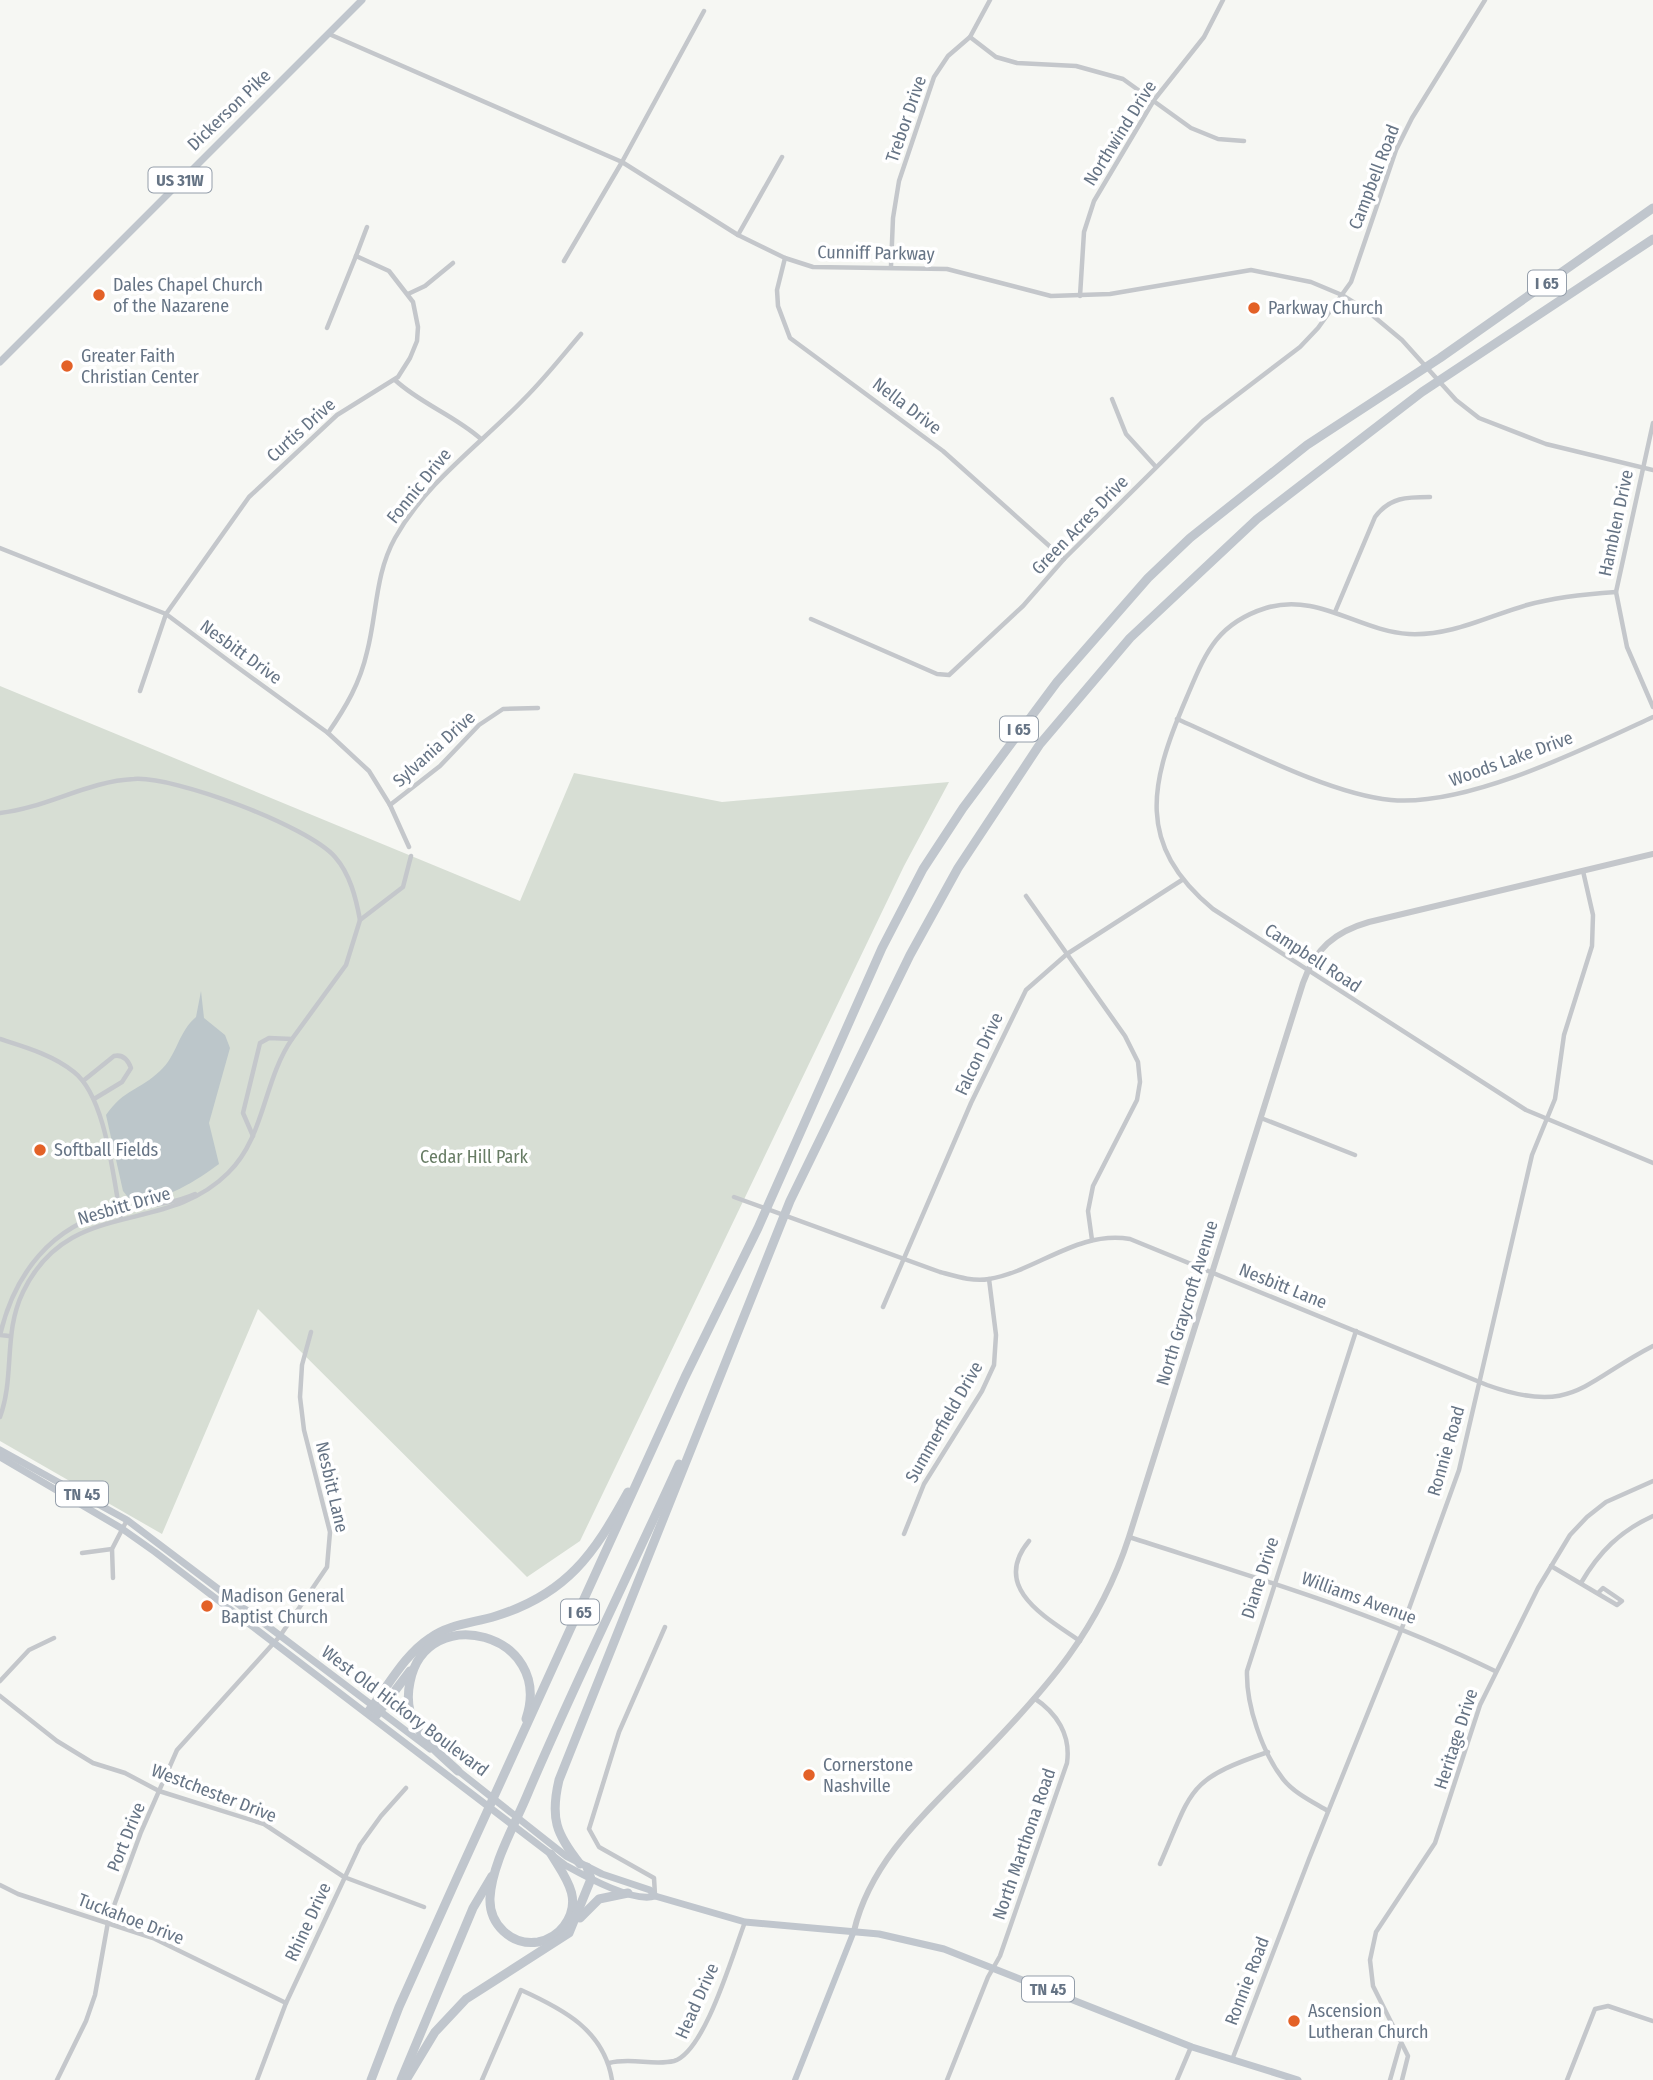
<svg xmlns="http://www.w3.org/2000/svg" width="1653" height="2080" viewBox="0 0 1653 2080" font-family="'Fira Sans Condensed',sans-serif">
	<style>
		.green { fill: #d7ded4 }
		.water { fill: #bcc6ca }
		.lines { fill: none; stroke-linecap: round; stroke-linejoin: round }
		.minor { stroke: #c4c7cb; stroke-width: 4.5 }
		.tertiary { stroke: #c4c7cb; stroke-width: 6 }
		.secondary { stroke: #c0c6cd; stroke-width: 6 }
		.primary { stroke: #c0c6cd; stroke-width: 7 }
		.motorway { stroke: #c0c6cd; stroke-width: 9 }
		.poi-dot { fill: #e36127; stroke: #fff; stroke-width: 2.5 }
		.labels { text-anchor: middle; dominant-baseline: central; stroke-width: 7; stroke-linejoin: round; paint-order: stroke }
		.shield { fill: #fff; stroke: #949eaa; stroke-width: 2 }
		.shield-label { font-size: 16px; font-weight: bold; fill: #667485 }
		.street-label { font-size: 18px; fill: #667485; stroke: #fff }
		.poi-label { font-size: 18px; fill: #667485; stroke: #fff; text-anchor: start }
		.park-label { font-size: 18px; fill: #677c64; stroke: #fff }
	</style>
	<rect width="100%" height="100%" fill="#f6f7f3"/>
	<path class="green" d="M0,686L520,901L574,773L722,802L949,782L904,866L580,1541L527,1577L258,1309L162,1534L0,1441Z"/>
	<path class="water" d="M201,991L204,1018L225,1035L230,1048L209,1123L219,1164C196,1181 162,1203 131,1201L123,1191L106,1115C124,1089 140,1090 160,1071C177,1056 178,1032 196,1017Z"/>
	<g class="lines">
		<g class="minor">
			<path d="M329,34L622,162L738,235L785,258L813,267L947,269L1051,296L1110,294L1251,270L1311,282L1342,295L1366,310L1402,340L1456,400L1479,418L1546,444L1653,470"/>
			<path d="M970,37L996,57L1017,63L1076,66L1123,79L1191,128L1218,139L1244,141"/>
			<path d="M738,235L782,157"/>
			<path d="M356,256L367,227"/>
			<path d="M785,258L777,290L778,306L790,338L943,451L1064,559"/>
			<path d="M564,261L622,162L704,11"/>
			<path d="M891,266L893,218L899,181L934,77L948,56L970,37L990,0"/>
			<path d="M408,294L425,286L453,263"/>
			<path d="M1080,296L1084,232L1094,201L1154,100L1204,37L1223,0"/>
			<path d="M395,380C421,404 454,415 481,439"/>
			<path d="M1112,399L1126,434L1156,467"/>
			<path d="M1653,423L1616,592L1627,647L1653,707"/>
			<path d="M0,548L166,614L233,664L328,733L369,771L390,805L409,847"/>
			<path d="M1616,592C1586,594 1556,597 1527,605C1488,616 1452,636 1409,634C1359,631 1317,592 1266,608C1215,624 1205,655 1186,699C1150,783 1135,844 1213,909L1526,1110L1653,1163"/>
			<path d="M1335,612L1375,517C1390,497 1407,497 1430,497"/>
			<path d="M811,619L937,674L949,675L1023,606L1064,559L1203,421L1300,347L1318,328L1351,282L1396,150L1412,118L1485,0"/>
			<path d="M140,691L166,614L249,497L337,415L398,377L410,358L417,341L418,327L413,302L389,271L356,256L327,328"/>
			<path d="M1177,719C1237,745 1328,794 1391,800C1467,807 1584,749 1653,717"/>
			<path d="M328,733C346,707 360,683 367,652C377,614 375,574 395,538C427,481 481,444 525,398C545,378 563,355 581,334"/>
			<path d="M390,805L440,766L479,725L503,709L538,708"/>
			<path d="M0,813C46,808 88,781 134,779C175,776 308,826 335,857C350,874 356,898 360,920"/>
			<path d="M1026,896L1125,1036L1138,1062L1140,1082L1137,1100L1093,1186L1088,1211L1092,1240"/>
			<path d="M0,1039C25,1047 53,1055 74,1072C106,1097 113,1178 121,1218"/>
			<path d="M83,1081L114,1056C123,1054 128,1060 131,1068L122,1082L94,1099"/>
			<path d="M1261,1118L1355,1155"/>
			<path d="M253,1136L243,1113L260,1043L269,1038L292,1039L346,965L360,920L403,887L411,856"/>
			<path d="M734,1197L940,1272C955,1276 973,1282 989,1279C1037,1271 1078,1230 1130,1239L1487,1385C1573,1416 1583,1382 1653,1346"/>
			<path d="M883,1307L971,1103L1026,990L1067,954L1182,880"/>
			<path d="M9,1336L0,1335C14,1275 51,1225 115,1211C142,1206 170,1205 195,1194"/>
			<path d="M0,1417C15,1376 3,1333 23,1292C69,1196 164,1237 228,1173C265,1137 263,1081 292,1039"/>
			<path d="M904,1534L924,1484L982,1391L994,1365L996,1335L989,1279"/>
			<path d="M1129,1537C1253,1577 1377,1613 1495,1671"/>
			<path d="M1029,1541C990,1588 1047,1618 1080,1641"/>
			<path d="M82,1553L112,1549"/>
			<path d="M1551,1566L1617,1605L1622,1601L1603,1588L1598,1593"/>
			<path d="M113,1578L112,1549L127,1520"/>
			<path d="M1581,1583C1599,1552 1620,1531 1653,1516"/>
			<path d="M0,1681L29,1650L54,1638"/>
			<path d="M0,1696L57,1741L93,1763L125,1773L159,1791L264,1824L344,1877L424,1907"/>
			<path d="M1328,1811C1313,1802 1294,1793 1283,1779C1262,1752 1246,1705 1247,1671L1356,1331"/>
			<path d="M1160,1864C1193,1789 1186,1780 1268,1752"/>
			<path d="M0,1885L18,1894L153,1938L286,2003"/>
			<path d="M655,1895L654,1878L599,1847L589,1829L619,1732L665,1627"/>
			<path d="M1232,2060L1309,1859L1402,1628L1459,1470L1532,1155L1555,1099L1564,1035L1592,946L1593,915L1583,871"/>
			<path d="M609,2063C631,2057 653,2066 674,2061C705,2052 733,1953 745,1922"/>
			<path d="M57,2080L86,2021L95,1995L108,1922L141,1832L177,1750L280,1636L327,1567L330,1532L304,1430L300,1397L302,1365L311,1332"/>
			<path d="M257,2080L286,2003L360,1845L381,1816L406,1788"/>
			<path d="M482,2080L521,1990C563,2009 604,2030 612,2080"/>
			<path d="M947,2080L988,1977L1000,1956L1067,1763C1071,1735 1057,1713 1034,1698"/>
			<path d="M1177,2080L1191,2047"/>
			<path d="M1390,2080L1400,2045"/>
			<path d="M1402,2080L1408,2056L1373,1986L1370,1960L1376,1932L1435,1843L1480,1705L1538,1588L1570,1535L1587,1517L1606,1502L1653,1481"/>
			<path d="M1567,2080L1595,2009L1608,2006L1653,2021"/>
		</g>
		<path class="tertiary" d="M854,1931C871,1858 931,1808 981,1756C1048,1687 1099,1630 1129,1537L1303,983C1315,949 1334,932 1369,922L1653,854"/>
		<path class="secondary" d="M795,2080L854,1931"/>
		<g class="primary">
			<path d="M0,362L362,0"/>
			<path d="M0,1450L127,1520L430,1749"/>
			<path d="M0,1457L121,1528L155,1552L565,1865C585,1876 633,1903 655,1896"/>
			<path d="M456,1769L566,1856L602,1874L650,1890L655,1896L745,1922L879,1934L944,1949L1192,2047L1298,2080"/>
		</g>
		<g class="motorway">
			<path d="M368,1712C388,1687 403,1656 430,1638C449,1624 474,1623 496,1616C567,1594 594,1554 628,1492"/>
			<path d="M375,1717L410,1671"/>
			<path d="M458,1771C442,1756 425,1743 415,1724C408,1711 407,1696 410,1682C426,1600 555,1633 526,1719"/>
			<path d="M551,1854C565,1877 584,1899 564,1926C558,1934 548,1940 538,1942C511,1946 489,1924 490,1898C492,1863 515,1825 528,1793C575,1682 629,1574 679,1464"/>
			<path d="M580,1864C556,1834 550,1818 559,1780L790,1201L910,955L958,868L1040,744L1130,638L1257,519L1422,392L1653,239"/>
			<path d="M580,1918L599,1899L628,1893"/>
			<path d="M371,2080L399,2007L456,1880L685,1377L758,1228L882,948L923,869L963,808L1057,682L1148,578L1190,538L1307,445L1440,358L1653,208"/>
			<path d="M401,2080L473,1908L492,1876"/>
			<path d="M406,2080L435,2032L466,1999L569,1933L591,1879L587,1867"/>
		</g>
	</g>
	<g class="poi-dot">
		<circle cx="99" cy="295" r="7"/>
		<circle cx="1254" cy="308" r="7"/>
		<circle cx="67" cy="366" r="7"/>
		<circle cx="40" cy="1150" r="7"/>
		<circle cx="207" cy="1606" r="7"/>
		<circle cx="809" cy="1775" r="7"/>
		<circle cx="1294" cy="2021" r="7"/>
	</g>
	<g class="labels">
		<g class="shield">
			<rect x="148.5" y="167.5" width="63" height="25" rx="5"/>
			<rect x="1528" y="270.5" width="38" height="25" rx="5"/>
			<rect x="1000" y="716.5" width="38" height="25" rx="5"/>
			<rect x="56" y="1481.5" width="52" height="25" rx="5"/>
			<rect x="561" y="1599.5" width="38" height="25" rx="5"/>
			<rect x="1022" y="1976.5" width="52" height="25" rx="5"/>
		</g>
		<g class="shield-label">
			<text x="180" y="180">US 31W</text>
			<text x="1547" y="283">I 65</text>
			<text x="1019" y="729">I 65</text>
			<text x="82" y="1494">TN 45</text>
			<text x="580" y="1612">I 65</text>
			<text x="1048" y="1989">TN 45</text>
		</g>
		<g class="street-label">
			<text transform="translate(229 110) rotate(-44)">Dickerson Pike</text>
			<text transform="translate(906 119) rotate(-71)">Trebor Drive</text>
			<text transform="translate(1120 133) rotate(-58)">Northwind Drive</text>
			<text transform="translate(1374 177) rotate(-69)">Campbell Road</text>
			<text transform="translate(876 253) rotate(1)">Cunniff Parkway</text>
			<text transform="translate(907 406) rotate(37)">Nella Drive</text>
			<text transform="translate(301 430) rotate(-42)">Curtis Drive</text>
			<text transform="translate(419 486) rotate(-51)">Fonnic Drive</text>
			<text transform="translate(1616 523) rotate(-78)">Hamblen Drive</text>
			<text transform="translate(1080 525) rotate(-46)">Green Acres Drive</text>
			<text transform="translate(241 652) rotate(36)">Nesbitt Drive</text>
			<text transform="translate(434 749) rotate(-42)">Sylvania Drive</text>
			<text transform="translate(1511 759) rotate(-20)">Woods Lake Drive</text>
			<text transform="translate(1313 958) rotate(33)">Campbell Road</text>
			<text transform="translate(979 1054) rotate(-65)">Falcon Drive</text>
			<text transform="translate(124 1206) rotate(-16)">Nesbitt Drive</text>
			<text transform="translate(1283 1286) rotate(22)">Nesbitt Lane</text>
			<text transform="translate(1187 1303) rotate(-73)">North Graycroft Avenue</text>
			<text transform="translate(944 1422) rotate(-60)">Summerfield Drive</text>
			<text transform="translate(1446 1451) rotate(-74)">Ronnie Road</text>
			<text transform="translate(332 1487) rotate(77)">Nesbitt Lane</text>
			<text transform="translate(1260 1578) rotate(-72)">Diane Drive</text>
			<text transform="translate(1359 1598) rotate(20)">Williams Avenue</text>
			<text transform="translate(405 1711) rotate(37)">West Old Hickory Boulevard</text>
			<text transform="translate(1456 1739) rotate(-72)">Heritage Drive</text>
			<text transform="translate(214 1793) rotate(21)">Westchester Drive</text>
			<text transform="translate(126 1837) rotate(-68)">Port Drive</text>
			<text transform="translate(1024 1844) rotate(-71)">North Marthona Road</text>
			<text transform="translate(131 1919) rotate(21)">Tuckahoe Drive</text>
			<text transform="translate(308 1922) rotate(-65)">Rhine Drive</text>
			<text transform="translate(1247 1981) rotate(-69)">Ronnie Road</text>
			<text transform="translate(697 2001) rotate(-66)">Head Drive</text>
		</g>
		<g class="poi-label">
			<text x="113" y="285">Dales Chapel Church<tspan x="113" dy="21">of the Nazarene</tspan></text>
			<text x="1268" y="308">Parkway Church</text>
			<text x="81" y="356">Greater Faith<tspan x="81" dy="21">Christian Center</tspan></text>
			<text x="54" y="1150">Softball Fields</text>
			<text x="221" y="1596">Madison General<tspan x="221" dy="21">Baptist Church</tspan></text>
			<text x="823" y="1765">Cornerstone<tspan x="823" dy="21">Nashville</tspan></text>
			<text x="1308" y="2011">Ascension<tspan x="1308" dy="21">Lutheran Church</tspan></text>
		</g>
		<g class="park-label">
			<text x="474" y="1157">Cedar Hill Park</text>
		</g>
	</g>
</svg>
